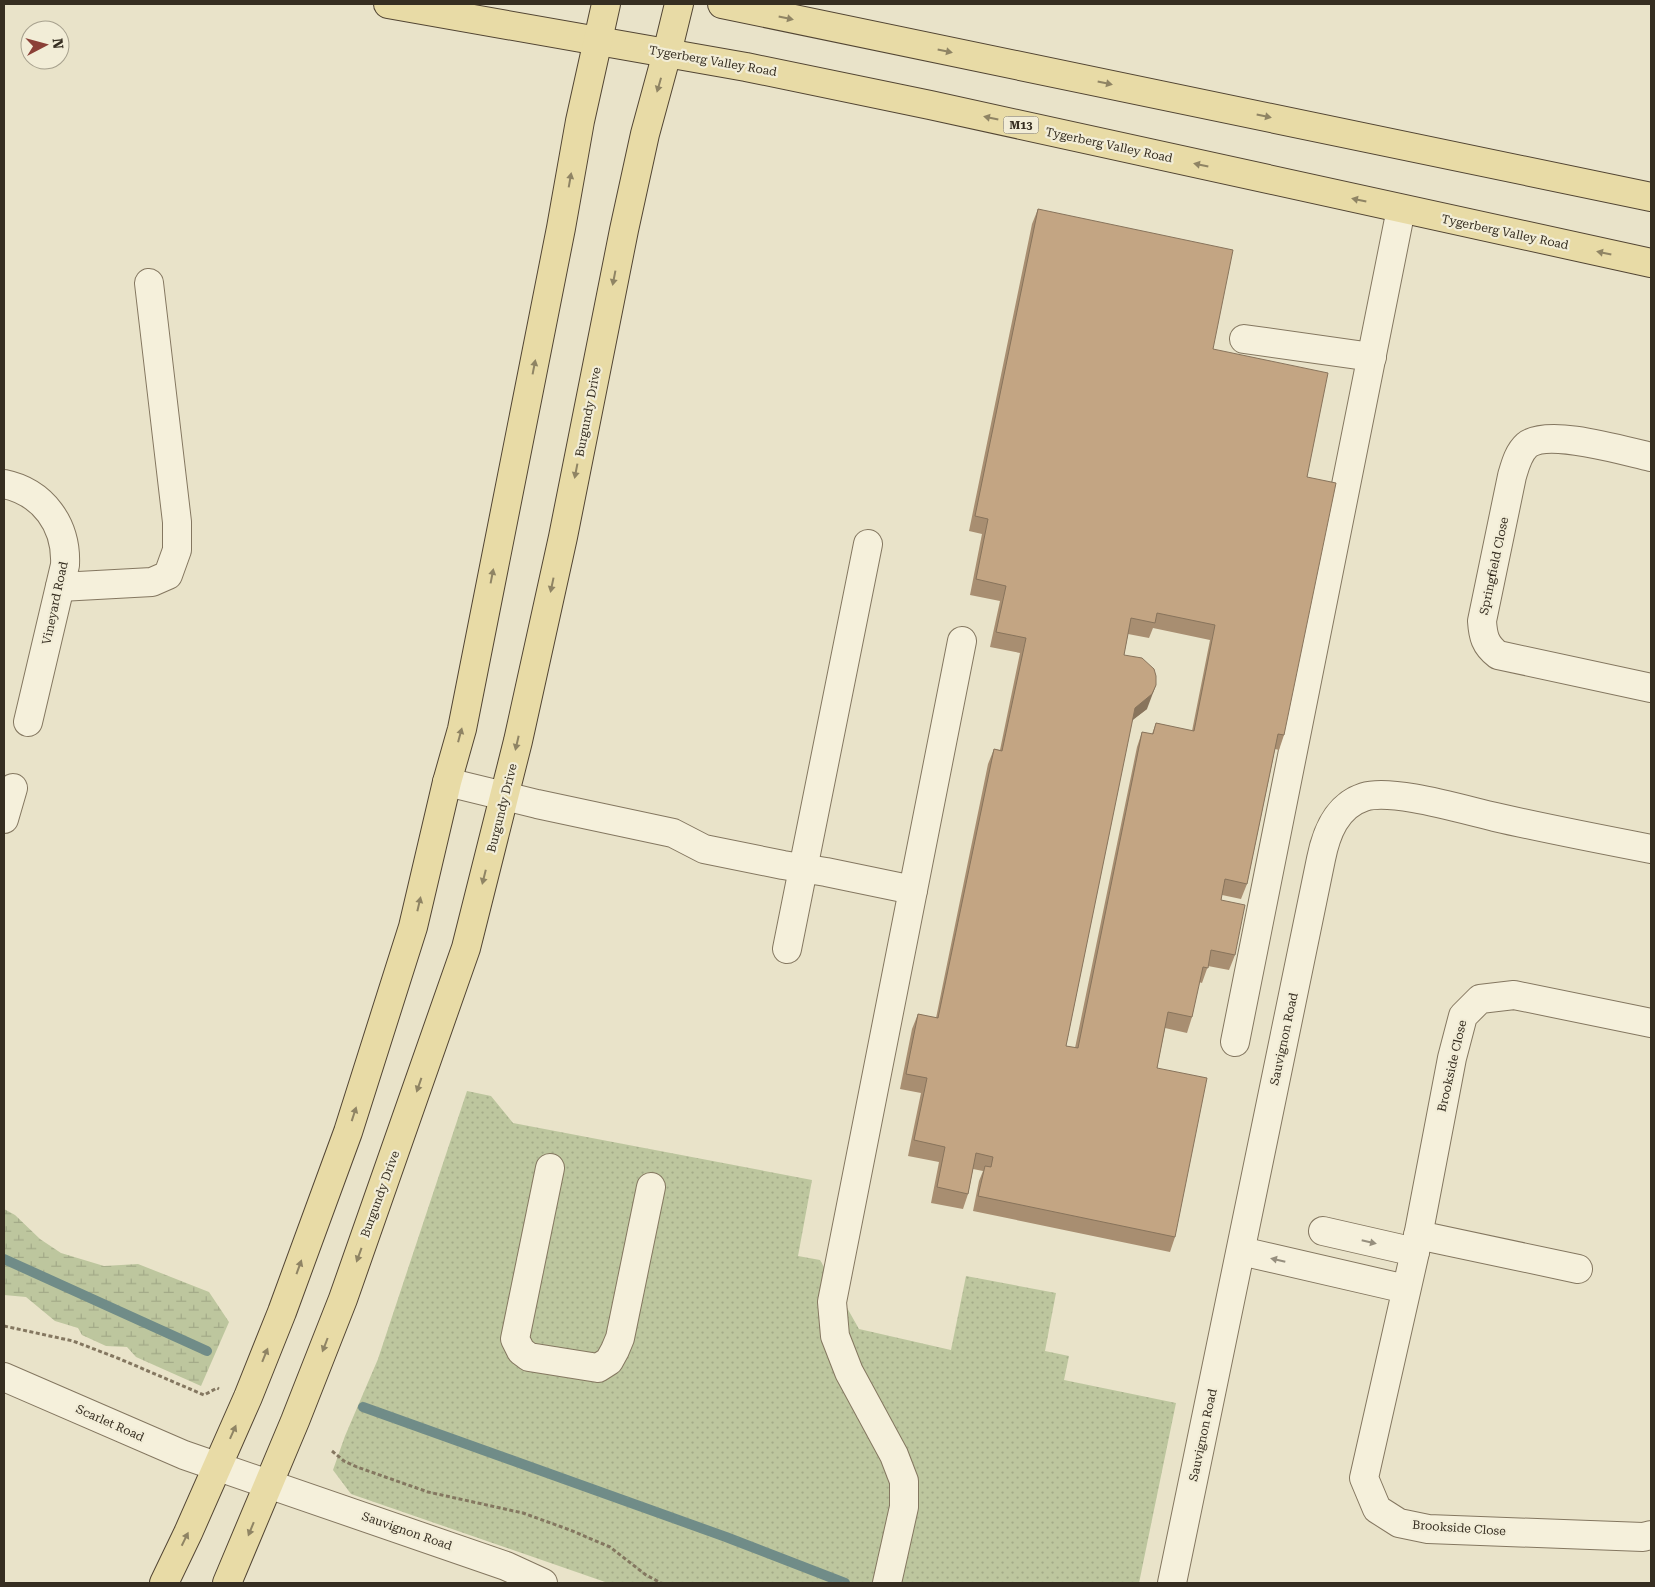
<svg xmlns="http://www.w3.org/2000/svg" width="1655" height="1587" viewBox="0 0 1655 1587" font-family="'Roboto Serif',serif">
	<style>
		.wetland { fill: url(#wetland-marsh) }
		.garden { fill: url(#garden-dots) }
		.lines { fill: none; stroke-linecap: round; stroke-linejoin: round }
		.stream { stroke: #708c88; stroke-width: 10 }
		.minor-casing { stroke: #847760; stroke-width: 30 }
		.major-casing { stroke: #524533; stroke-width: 30 }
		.path { stroke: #847760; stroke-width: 3; stroke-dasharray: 4 2.5; stroke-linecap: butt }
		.minor { stroke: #f5f0db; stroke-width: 28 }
		.major { stroke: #e8dba6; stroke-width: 28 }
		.wall { fill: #a88e71; fill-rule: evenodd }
		.shaded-wall { fill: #88745c }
		.building { fill: #c3a583; stroke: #88745c; fill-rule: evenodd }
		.oneway { fill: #8f8464 }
		.oneway2 { fill: #968f7e }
		.labels { text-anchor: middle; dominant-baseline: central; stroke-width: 4.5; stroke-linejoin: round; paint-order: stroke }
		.shield { fill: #f2edd7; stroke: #6e6758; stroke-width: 1 }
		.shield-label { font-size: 11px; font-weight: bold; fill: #362e21 }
		.street-label { font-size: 12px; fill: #362e21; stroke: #f2edd7 }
	</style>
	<defs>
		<pattern id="wetland-marsh" width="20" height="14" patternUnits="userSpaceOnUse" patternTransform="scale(1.25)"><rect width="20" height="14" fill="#bdc69e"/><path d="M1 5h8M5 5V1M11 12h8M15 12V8" fill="none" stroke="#a3aa88"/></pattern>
		<pattern id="garden-dots" width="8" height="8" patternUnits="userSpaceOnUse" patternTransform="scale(1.25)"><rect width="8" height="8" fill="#bdc69e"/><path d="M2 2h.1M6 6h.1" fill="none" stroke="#a3aa88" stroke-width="1.8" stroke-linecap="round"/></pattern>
	</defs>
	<rect width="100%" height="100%" fill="#e9e3c9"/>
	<path class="wetland" d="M4,1209L15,1215L40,1239L61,1253L104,1266L138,1264L209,1292L229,1322L201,1386L136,1357L127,1347L106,1346L82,1335L78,1328L55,1321L26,1297L4,1295Z"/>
	<path class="garden" d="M467,1091L491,1096L513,1123L812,1180L798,1256L820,1260L859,1329L951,1350L966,1276L1056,1293L1045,1351L1069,1356L1064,1380L1176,1403L1139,1583H608L351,1494L333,1470L345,1436L378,1359Z"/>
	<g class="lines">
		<g class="stream">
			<path d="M4,1259L207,1351"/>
			<path d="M363,1407L726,1537L845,1583"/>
		</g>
		<defs>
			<g id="minor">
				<path d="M1244,339L1372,357"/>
				<path d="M1651,457C1624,451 1549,428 1527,445C1518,453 1515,466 1512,476L1482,621C1483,636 1485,645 1498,655L1651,688"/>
				<path d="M4,484C43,492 67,525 65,565L28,722"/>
				<path d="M60,587L152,582L168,575L177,550V522L149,283"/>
				<path d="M447,782L537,804L673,833L704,849L783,865L826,872L913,890"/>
				<path d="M4,819L13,788"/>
				<path d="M787,949L868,544"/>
				<path d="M1651,1023L1514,995L1480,999L1463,1016L1452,1058L1415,1252L1364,1478L1377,1509L1399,1523L1428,1529L1643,1537L1651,1535"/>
				<path d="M1235,1042L1401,209"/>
				<path d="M550,1168L515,1339L521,1351L529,1357L598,1368L609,1361L615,1350L620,1338L651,1187"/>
				<path d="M1323,1231L1415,1252"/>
				<path d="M1418,1235L1578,1269"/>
				<path d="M1241,1251L1406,1289"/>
				<path d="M4,1377L184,1455L506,1566L543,1583"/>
				<path d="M887,1583L904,1507V1481L894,1455L849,1372L835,1336L832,1302L962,641"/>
				<path d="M1172,1583L1321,859C1326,834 1336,806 1364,797C1392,788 1464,810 1495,817C1547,829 1599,839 1651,849"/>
			</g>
			<g id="major">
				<path d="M388,4L746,67L930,105L1651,263"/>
				<path d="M722,4L1651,197"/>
				<path d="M164,1583L188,1533L248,1397L282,1312L348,1132L413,927L447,782L462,729L561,228L580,121L606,4"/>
				<path d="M227,1583L295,1421L343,1299L466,948L518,741L563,537L624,230L645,134L667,53L679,4"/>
			</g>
		</defs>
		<use href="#minor" class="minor-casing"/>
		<use href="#major" class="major-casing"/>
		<g class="path">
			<path d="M4,1326L73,1341L120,1359L204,1395L217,1388L219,1389"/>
			<path d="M332,1451L344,1461L357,1467L428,1492L523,1513L570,1530L610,1547L646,1575L661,1583"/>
		</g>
		<use href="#minor" class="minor"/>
		<use href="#major" class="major"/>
	</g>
	<path class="wall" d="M1038,209L1213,349L1307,477L1284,735L1279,750L1275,749L1247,884L1241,899L1222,895L1221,900L1235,955L1229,970L1208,966L1202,983L1199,982L1192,1017L1187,1033L1165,1028L1157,1068L1175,1237L1170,1252L973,1211L979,1181L983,1171L973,1169L968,1194L963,1209L931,1203L939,1162L908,1156L921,1093L900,1089L912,1029L918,1014L936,1018L988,764L994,749L1000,750L1020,653L990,647L1000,601L970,595L982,534L969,531L1032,224ZM1153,628L1210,640L1192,731L1156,723L1152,734L1142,732L1137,747L1075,1048L1066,1046L1132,720L1147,709L1124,655L1128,634L1149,638Z"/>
	<path class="shaded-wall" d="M1156,685L1147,709L1129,723L1135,708Z"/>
	<path class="building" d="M1038,209L1233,250L1213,349L1328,373L1307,477L1336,483L1284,735L1278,734L1247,884L1225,879L1221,900L1245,905L1235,955L1211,950L1208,968L1203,967L1192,1017L1168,1012L1157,1068L1207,1078L1175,1237L978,1196L985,1166L991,1167L993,1157L976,1153L968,1194L937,1187L945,1147L914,1140L927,1078L906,1074L918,1014L938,1018L994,749L1002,751L1026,638L996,632L1006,586L976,579L988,519L975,516ZM1157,613L1215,625L1194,731L1156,723L1153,734L1142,732L1078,1048L1066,1046L1135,708L1152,694L1156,685V676L1154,669L1142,658L1124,655L1131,618L1155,623Z"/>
	<defs><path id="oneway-solid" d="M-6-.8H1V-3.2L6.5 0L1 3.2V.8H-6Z" transform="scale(1.25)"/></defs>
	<g class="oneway">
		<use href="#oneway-solid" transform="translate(786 18) rotate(12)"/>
		<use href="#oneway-solid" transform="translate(945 51) rotate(12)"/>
		<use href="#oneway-solid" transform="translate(1105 83) rotate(12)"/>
		<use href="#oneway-solid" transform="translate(659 85) rotate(106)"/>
		<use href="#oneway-solid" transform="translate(1264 116) rotate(12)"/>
		<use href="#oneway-solid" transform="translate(991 118) rotate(-168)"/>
		<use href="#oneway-solid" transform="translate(1201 165) rotate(-168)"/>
		<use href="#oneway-solid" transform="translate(570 180) rotate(-80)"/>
		<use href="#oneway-solid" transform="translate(1359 200) rotate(-168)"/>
		<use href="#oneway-solid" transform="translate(1604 253) rotate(-168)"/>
		<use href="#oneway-solid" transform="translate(614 278) rotate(101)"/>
		<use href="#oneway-solid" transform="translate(534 367) rotate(-79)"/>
		<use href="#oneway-solid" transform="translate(576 471) rotate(101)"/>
		<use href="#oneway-solid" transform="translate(492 576) rotate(-79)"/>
		<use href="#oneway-solid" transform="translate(552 585) rotate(102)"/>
		<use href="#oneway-solid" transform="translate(460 735) rotate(-75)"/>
		<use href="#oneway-solid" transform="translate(517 743) rotate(103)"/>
		<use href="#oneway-solid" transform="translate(484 877) rotate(104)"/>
		<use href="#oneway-solid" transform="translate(419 904) rotate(-77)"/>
		<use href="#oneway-solid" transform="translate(419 1085) rotate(109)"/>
		<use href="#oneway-solid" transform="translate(354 1114) rotate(-72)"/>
		<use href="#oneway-solid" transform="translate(359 1255) rotate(110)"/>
		<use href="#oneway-solid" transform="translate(299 1267) rotate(-70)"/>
		<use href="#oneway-solid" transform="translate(325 1345) rotate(111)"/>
		<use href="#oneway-solid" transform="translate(265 1355) rotate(-68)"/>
		<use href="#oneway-solid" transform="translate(233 1432) rotate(-66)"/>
		<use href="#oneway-solid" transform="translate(251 1529) rotate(112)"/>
		<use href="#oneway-solid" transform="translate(185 1539) rotate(-64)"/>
	</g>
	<g class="oneway2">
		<use href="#oneway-solid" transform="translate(1369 1242) rotate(13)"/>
		<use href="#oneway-solid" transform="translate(1278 1260) rotate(-167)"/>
	</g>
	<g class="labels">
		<rect class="shield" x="1003.5" y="116.5" width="35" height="17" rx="4"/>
		<g class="shield-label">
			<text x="1021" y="125">M13</text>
		</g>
		<g class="street-label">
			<text transform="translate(713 61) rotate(10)">Tygerberg Valley Road</text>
			<text transform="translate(1109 145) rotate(12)">Tygerberg Valley Road</text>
			<text transform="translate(1505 232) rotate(12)">Tygerberg Valley Road</text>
			<text transform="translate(588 412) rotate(-79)">Burgundy Drive</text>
			<text transform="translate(1494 566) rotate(-78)">Springfield Close</text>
			<text transform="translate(55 603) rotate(-78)">Vineyard Road</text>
			<text transform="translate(502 808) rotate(-76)">Burgundy Drive</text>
			<text transform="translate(1284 1039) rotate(-78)">Sauvignon Road</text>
			<text transform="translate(1452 1066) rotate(-77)">Brookside Close</text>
			<text transform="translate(380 1194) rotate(-70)">Burgundy Drive</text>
			<text transform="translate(110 1423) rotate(24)">Scarlet Road</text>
			<text transform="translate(1203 1435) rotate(-78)">Sauvignon Road</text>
			<text transform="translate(1459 1528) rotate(4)">Brookside Close</text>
			<text transform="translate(407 1531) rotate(19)">Sauvignon Road</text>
		</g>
	</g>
	<rect width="1655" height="1587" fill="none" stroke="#362e21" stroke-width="10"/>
	<g transform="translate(45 45) rotate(84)"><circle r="24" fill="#f2edd7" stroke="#a7a18e"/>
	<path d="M0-4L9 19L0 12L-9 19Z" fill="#8b4037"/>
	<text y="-8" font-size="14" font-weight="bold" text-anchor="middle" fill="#362e21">N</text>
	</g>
</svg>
